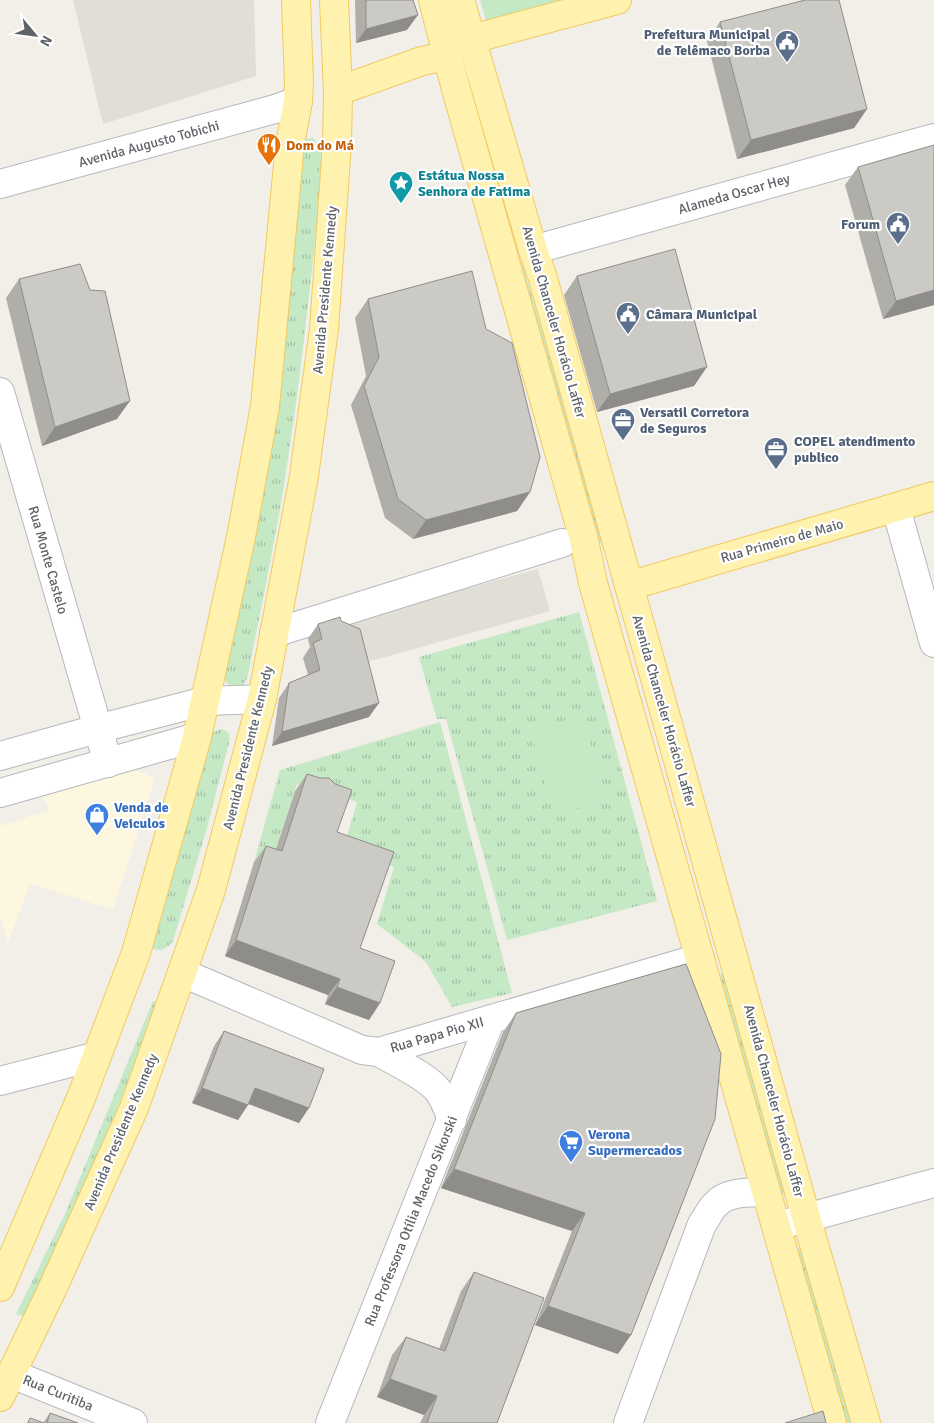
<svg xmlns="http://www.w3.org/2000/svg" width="934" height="1423" viewBox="0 0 934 1423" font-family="Signika,sans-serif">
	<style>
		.commercial { fill: #fef7e0 }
		.education { fill: #e1ded6 }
		.grass { fill: url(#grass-tufts) }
		.park { fill: #c5e8c5 }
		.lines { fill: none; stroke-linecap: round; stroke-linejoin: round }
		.minor-casing { stroke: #b5b8bc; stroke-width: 30 }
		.major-casing { stroke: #f2c960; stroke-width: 30 }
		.minor { stroke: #fff; stroke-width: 28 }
		.major { stroke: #fff2af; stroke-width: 28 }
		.wall { fill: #afaea9 }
		.shaded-wall { fill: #8f8d8a }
		.building { fill: #cccac5; stroke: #8f8d8a }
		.labels { text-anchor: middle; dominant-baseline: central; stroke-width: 4.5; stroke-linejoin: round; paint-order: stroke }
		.service-label { font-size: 14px; font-weight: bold; fill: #4e5e75; stroke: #fff; text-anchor: start }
		.street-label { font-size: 14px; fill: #5f6368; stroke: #fff }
		.food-label { font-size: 14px; font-weight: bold; fill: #c56008; stroke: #fff; text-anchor: start }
		.culture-label { font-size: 14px; font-weight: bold; fill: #0d838f; stroke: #fff; text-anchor: start }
		.shop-label { font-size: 14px; font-weight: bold; fill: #366cbe; stroke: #fff; text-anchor: start }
	</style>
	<defs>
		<pattern id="grass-tufts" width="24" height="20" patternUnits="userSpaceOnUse" patternTransform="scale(1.25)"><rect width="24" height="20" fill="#c5e8c5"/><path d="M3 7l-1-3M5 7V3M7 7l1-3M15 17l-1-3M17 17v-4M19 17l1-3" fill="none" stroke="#a3c0a4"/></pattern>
	</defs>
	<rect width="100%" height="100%" fill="#f1efe8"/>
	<path class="commercial" d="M136,770L155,778L113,910L30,883L8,943L0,916V826L49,810L43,795Z"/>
	<g class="education">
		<path d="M73,0H254L256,76L103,124Z"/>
		<path d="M538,569L550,611L349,667L337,624Z"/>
	</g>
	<g class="grass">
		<path d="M313,138L324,152C314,252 304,352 289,452C278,528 262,603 247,679L240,688C227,687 225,681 220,670L300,140Z"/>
		<path d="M523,266L604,542L595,545L514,268Z"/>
		<path d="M579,612L657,901L507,940L446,719H437L419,657Z"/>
		<path d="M440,722L512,993L452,1007L426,962L377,924L394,867L344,846L357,802L297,784L270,867L254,862L280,770Z"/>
		<path d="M221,729L228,732L230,739L207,828L173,941C166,950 158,953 149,946L211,733Z"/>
		<path d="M729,971L790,1191L781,1194L720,974Z"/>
		<path d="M153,1001L159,1003L92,1172L25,1317L16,1314L65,1214Z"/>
		<path d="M803,1248L852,1423H843L794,1250Z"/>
	</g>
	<g class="park">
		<path d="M480,0H568L487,24Z"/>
		<path d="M583,715L606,800L554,815L530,730Z"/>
	</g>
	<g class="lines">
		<defs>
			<g id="minor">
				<path d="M0,184L275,109L298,101"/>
				<path d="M533,250L934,138"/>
				<path d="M0,392L108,763"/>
				<path d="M896,508L934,643"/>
				<path d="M274,633L562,543"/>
				<path d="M0,756L97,729L205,701L262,699"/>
				<path d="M0,793L197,737"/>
				<path d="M183,973L362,1050L379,1052L700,958"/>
				<path d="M379,1052C397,1063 421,1073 436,1088C444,1097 448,1109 452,1120"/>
				<path d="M0,1081L97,1056"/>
				<path d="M777,1226L934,1183"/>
				<path d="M12,1374L133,1423"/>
				<path d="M330,1423L491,1019"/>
				<path d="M628,1423L702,1224C707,1218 710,1209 716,1204C728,1191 750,1193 766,1192"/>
			</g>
			<g id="major">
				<path d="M433,0L456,89L583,536L593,583L832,1423"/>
				<path d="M460,0L533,250L542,275L806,1217L866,1423"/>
				<path d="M472,39L617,0"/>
				<path d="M338,91L422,61L447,56"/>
				<path d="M629,586L934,496"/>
				<path d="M0,1287L81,1098L136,953L197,737L241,537L265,406L290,144L298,101L299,85L296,0"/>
				<path d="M0,1397L50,1294L134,1108L211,890L262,699L304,476L324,329L337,143L338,92L334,0"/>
			</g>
		</defs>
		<use href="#minor" class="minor-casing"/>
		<use href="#major" class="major-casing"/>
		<use href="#minor" class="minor"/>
		<use href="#major" class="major"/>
	</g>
	<g class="wall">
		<path d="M355,0H413L407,30L356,43Z"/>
		<path d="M720,22L867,109L854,128L737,159L707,41Z"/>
		<path d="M858,167L934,305L883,319L845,185Z"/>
		<path d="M577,276L694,386L597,412L564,295Z"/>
		<path d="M19,279L117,419L42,446L6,298Z"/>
		<path d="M368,299L486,329L530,492L517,511L413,539L385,518L351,405L366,376L355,318Z"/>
		<path d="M341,621L369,717L272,746L279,698L289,683L308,675L303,658L310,647L308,639L318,624Z"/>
		<path d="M307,774L337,832L360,948L380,1003L369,1020L325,1004L328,995L225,956L254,862L266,846L276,849L295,791Z"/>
		<path d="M686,964L618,1354L535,1325L572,1231L441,1188L503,1032L516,1013Z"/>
		<path d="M224,1031L299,1123L248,1104L238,1120L192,1103L214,1046Z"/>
		<path d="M474,1272L497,1423H420L424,1415L377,1397L392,1355L406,1337L439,1349L461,1291Z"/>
		<path d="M50,1413L78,1423H27L30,1418L43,1423Z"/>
	</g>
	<g class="shaded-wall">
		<path d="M418,15L407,30L356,43L366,29Z"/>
		<path d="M867,109L854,128L737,159L751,140Z"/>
		<path d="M934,290V305L883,319L896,301Z"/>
		<path d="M707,367L694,386L597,412L610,394Z"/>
		<path d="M130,401L117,419L42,446L55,427Z"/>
		<path d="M530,492L517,511L413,539L426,520Z"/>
		<path d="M379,703L369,717L272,746L282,732Z"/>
		<path d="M236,940L340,979L328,995L225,956Z"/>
		<path d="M337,987L380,1003L369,1020L325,1004Z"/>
		<path d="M202,1088L248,1105L238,1120L192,1103Z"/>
		<path d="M255,1088L309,1108L299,1123L244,1102Z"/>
		<path d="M454,1169L585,1213L572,1231L441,1188Z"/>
		<path d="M548,1306L631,1335L618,1354L535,1325Z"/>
		<path d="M390,1379L437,1396L424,1415L377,1397Z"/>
	</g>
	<g class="building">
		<path d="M366,0H413L418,15L366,29Z"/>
		<path d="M805,0H839L867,109L751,140L720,22Z"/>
		<path d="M934,145V290L896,301L858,167Z"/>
		<path d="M675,249L707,367L610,394L577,276Z"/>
		<path d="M80,264L90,290L105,291L130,401L55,427L19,279Z"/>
		<path d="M472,271L486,329L512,343L540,457L530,492L426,520L398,499L364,386L379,357L368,299Z"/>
		<path d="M340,617L341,621L360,629L379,703L282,732L289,683L320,670L313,643L322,639L318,624Z"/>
		<path d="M307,774L320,778H329L335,784L352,790L337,832L394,852L360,948L395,961L380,1003L337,987L340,979L236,940L266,846L282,851Z"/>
		<path d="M686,964L721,1054L715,1119L631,1335L548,1306L585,1213L454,1169L516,1013Z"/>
		<path d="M224,1031L324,1069L309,1108L255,1088L248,1105L202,1088Z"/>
		<path d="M474,1272L544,1298L497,1423H427L437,1396L390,1379L406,1337L445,1351Z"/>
		<path d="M823,1411L826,1423H785Z"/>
		<path d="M50,1413L78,1423H47Z"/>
		<path d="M30,1418L44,1423H28Z"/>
	</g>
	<defs>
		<symbol id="civic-pin" viewBox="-11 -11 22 30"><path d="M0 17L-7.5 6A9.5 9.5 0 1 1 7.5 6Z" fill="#5c6f8a" stroke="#fff"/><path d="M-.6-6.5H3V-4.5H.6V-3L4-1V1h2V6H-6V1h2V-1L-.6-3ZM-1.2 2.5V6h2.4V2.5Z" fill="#fff"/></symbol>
		<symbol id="restaurant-pin" viewBox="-11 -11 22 30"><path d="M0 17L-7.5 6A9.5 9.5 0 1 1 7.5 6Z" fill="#e8710a" stroke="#fff"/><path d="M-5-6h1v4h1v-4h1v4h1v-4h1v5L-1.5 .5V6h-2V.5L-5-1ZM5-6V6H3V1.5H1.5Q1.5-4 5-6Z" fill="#fff"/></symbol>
		<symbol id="sight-pin" viewBox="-11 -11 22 30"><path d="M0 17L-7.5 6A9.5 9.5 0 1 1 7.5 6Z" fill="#0f9aa8" stroke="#fff"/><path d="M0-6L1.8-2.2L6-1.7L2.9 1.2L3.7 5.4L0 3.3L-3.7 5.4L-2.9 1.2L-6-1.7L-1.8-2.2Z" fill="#fff"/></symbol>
		<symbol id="office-pin" viewBox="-11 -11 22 30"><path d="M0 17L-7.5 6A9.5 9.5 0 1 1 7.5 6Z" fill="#5c6f8a" stroke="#fff"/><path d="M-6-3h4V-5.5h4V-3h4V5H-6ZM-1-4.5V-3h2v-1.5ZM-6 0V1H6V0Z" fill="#fff"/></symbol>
		<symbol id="shop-pin" viewBox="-11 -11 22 30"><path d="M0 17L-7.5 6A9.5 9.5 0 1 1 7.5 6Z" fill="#3f7fe0" stroke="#fff"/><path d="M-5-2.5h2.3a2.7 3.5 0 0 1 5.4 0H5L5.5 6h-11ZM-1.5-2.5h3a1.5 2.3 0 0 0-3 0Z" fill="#fff"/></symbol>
		<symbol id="supermarket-pin" viewBox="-11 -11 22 30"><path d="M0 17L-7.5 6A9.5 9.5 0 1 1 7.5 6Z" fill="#3f7fe0" stroke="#fff"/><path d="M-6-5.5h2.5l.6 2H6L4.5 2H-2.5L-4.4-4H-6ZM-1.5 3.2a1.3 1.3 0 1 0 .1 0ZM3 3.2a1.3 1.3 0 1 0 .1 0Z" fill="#fff"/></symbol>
	</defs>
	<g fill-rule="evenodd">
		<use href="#civic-pin" x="773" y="28" width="28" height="38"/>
		<use href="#restaurant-pin" x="255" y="131" width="28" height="38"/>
		<use href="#sight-pin" x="387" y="169" width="28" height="38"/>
		<use href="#civic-pin" x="884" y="210" width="28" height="38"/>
		<use href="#civic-pin" x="614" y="300" width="28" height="38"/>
		<use href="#office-pin" x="609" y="406" width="28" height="38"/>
		<use href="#office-pin" x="762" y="435" width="28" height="38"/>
		<use href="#shop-pin" x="83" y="801" width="28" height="38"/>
		<use href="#supermarket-pin" x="557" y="1128" width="28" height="38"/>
	</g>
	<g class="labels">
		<g class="service-label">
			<text x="770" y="34" text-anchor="end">Prefeitura Municipal<tspan x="770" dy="16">de Telêmaco Borba</tspan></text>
			<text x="880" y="224" text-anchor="end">Forum</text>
			<text x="646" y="314">Câmara Municipal</text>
			<text x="640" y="412">Versatil Corretora<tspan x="640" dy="16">de Seguros</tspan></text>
			<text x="794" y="441">COPEL atendimento<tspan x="794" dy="16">publico</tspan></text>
		</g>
		<g class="street-label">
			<text transform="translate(149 144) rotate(-15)">Avenida Augusto Tobichi</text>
			<text transform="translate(734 194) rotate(-16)">Alameda Oscar Hey</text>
			<text transform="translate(325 290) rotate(-85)">Avenida Presidente Kennedy</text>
			<text transform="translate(554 322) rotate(74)">Avenida Chanceler Horácio Laffer</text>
			<text transform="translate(782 541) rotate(-16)">Rua Primeiro de Maio</text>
			<text transform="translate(48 560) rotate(74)">Rua Monte Castelo</text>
			<text transform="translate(664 711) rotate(74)">Avenida Chanceler Horácio Laffer</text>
			<text transform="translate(248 748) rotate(-76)">Avenida Presidente Kennedy</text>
			<text transform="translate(437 1035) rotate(-16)">Rua Papa Pio XII</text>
			<text transform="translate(774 1101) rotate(75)">Avenida Chanceler Horácio Laffer</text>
			<text transform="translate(121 1132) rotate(-67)">Avenida Presidente Kennedy</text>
			<text transform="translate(411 1221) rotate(-68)">Rua Professora Otília Macedo Sikorski</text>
			<text transform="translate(58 1393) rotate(22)">Rua Curitiba</text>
		</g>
		<g class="food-label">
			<text x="286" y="145">Dom do Má</text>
		</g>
		<g class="culture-label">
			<text x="418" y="175">Estátua Nossa<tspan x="418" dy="16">Senhora de Fatima</tspan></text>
		</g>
		<g class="shop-label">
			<text x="114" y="807">Venda de<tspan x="114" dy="16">Veiculos</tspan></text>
			<text x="588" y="1134">Verona<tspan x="588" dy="16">Supermercados</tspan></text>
		</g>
	</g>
	<g transform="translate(35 35) rotate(119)" stroke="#ffffff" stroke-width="4" paint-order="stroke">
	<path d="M0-4L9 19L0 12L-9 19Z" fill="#5f6368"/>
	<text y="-8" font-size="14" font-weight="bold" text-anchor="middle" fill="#5f6368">N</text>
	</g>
</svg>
